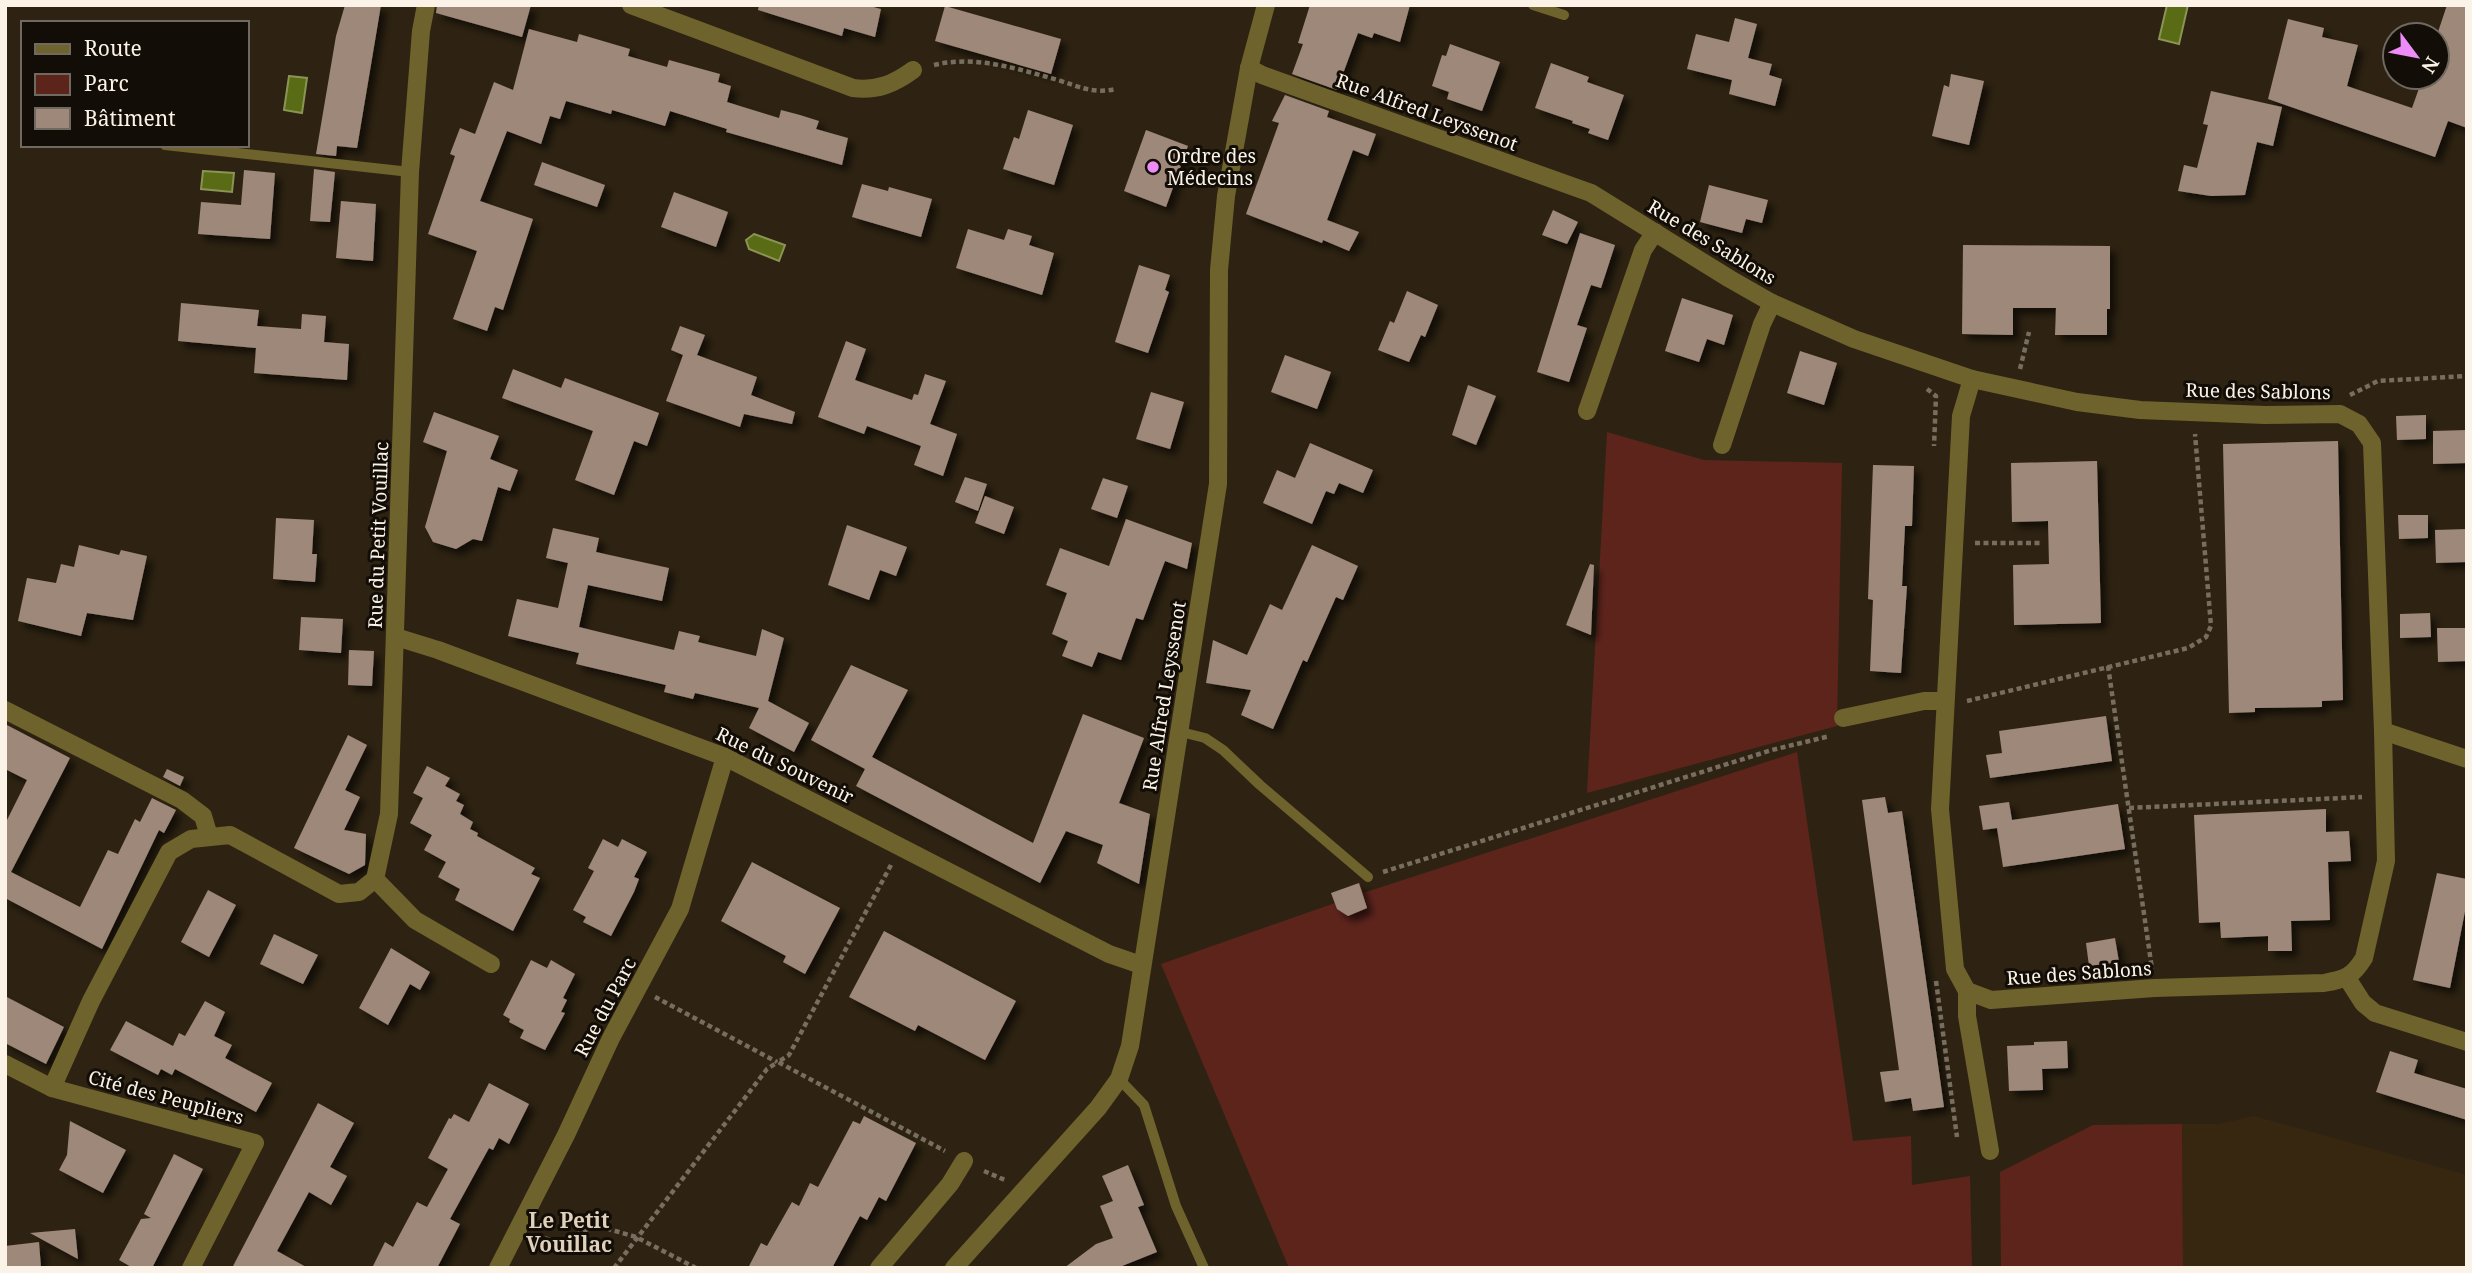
<svg xmlns="http://www.w3.org/2000/svg" width="2472" height="1273" viewBox="0 0 2472 1273" font-family="'Noto Serif',serif">
	<style>
		.built { fill: #372710 }
		.green { fill: #5d241c }
		.water { fill: #596b15; stroke: #8a9454; stroke-width: 2 }
		.building { fill: #9e887a; filter: url(#shadow) }
		.lines { fill: none; stroke-linecap: round; stroke-linejoin: round }
		.path { stroke: #786e5f; stroke-width: 4.5; stroke-dasharray: 5 3.5; stroke-linecap: butt }
		.lane { stroke: #6e632c; stroke-width: 10 }
		.street { stroke: #6e632c; stroke-width: 18 }
		.poi-dot { fill: #ed8cf9; stroke: #120d06; stroke-width: 2.5 }
		.labels { text-anchor: middle; dominant-baseline: central; stroke-width: 6; stroke-linejoin: round; paint-order: stroke }
		.street-label { font-size: 19px; fill: #fbf3e8; stroke: #120d06 }
		.poi-label { font-size: 19px; fill: #fbf3e8; stroke: #120d06; text-anchor: start }
		.neighbourhood-label { font-size: 21px; font-weight: bold; fill: #e1d1bc; stroke: #120d06 }
	</style>
	<defs>
		<filter id="shadow"><feDropShadow dx="6" dy="6" stdDeviation="3.5" flood-color="#0009"/></filter>
	</defs>
	<rect width="100%" height="100%" fill="#2e2312"/>
	<path class="built" d="M2254,1116L2467,1175V1268H2183L2182,1124H2219Z"/>
	<g class="green">
		<path d="M1607,432L1704,460L1842,463L1837,726L1587,793Z"/>
		<path d="M1797,752L1853,1141L1911,1136L1912,1185L1970,1176L1972,1268H1289L1161,964L1335,903L1359,883L1363,893Z"/>
		<path d="M2182,1124L2183,1268H2001L2000,1172L2093,1125Z"/>
	</g>
	<g class="water">
		<path d="M2167,5H2188L2179,44L2159,39Z"/>
		<path d="M289,76L307,78L302,113L284,110Z"/>
		<path d="M203,171L234,173L232,192L201,189Z"/>
		<path d="M754,234L785,245L779,261L749,249L746,240Z"/>
	</g>
	<g class="building">
		<path d="M345,5H381L357,148L337,146L336,156L316,154L336,36Z"/>
		<path d="M437,5H531L522,37L436,13Z"/>
		<path d="M759,5H866L881,9L875,37L844,28L842,36L758,10Z"/>
		<path d="M1310,5H1410L1400,42L1374,33L1372,38L1358,33L1337,90L1292,74L1303,44L1298,43Z"/>
		<path d="M2447,5H2467V128L2448,121L2435,157L2268,99L2288,19L2324,28L2322,37L2358,45L2347,86L2412,108L2423,77H2437V35Z"/>
		<path d="M945,6L1061,39L1051,74L935,41Z"/>
		<path d="M1735,18L1757,24L1748,58L1772,64L1769,75L1782,79L1775,106L1729,94L1732,80L1687,69L1696,34L1729,42Z"/>
		<path d="M529,29L577,42L579,34L630,49L628,56L667,67L669,60L720,74L718,82L731,86L727,102L779,118L781,110L800,115L819,121L816,129L848,138L842,165L726,132L727,129L670,111L665,126L612,110L611,114L566,101L560,119L550,116L541,144L507,131L480,201L533,219L503,310L495,307L487,331L453,319L477,251L428,234L455,156L450,154L460,128L475,134L494,82L513,90Z"/>
		<path d="M1450,44L1500,62L1482,111L1447,99L1449,92L1432,86L1442,55L1446,56Z"/>
		<path d="M1551,63L1589,77L1587,82L1624,95L1608,140L1588,133L1590,129L1572,123L1573,121L1535,108Z"/>
		<path d="M1951,74L1984,81L1969,145L1932,136L1944,85L1949,87Z"/>
		<path d="M2211,91L2282,107L2273,146L2257,142L2245,195L2211,196L2178,191L2184,165L2197,168L2208,125L2203,124Z"/>
		<path d="M1285,95L1329,111L1327,117L1376,134L1368,156L1353,150L1327,220L1359,232L1349,251L1323,240L1322,243L1246,214L1279,123L1272,121Z"/>
		<path d="M1028,110L1073,125L1054,185L1003,169L1014,137L1019,139Z"/>
		<path d="M1146,130L1188,146L1166,207L1124,191Z"/>
		<path d="M542,162L605,185L597,207L534,185Z"/>
		<path d="M314,169L335,172L330,222L310,221Z"/>
		<path d="M244,170L275,173L270,239L198,234L201,202L241,205Z"/>
		<path d="M862,184L888,191L889,187L932,199L921,237L852,217Z"/>
		<path d="M1709,185L1768,200L1762,223L1746,219L1742,233L1700,222Z"/>
		<path d="M674,192L728,212L716,247L661,227Z"/>
		<path d="M341,201L376,204L373,261L336,258Z"/>
		<path d="M1553,210L1578,222L1567,244L1542,235Z"/>
		<path d="M968,229L1004,240L1008,229L1032,236L1029,245L1054,253L1042,295L956,268Z"/>
		<path d="M1580,233L1615,245L1601,288L1591,285L1577,325L1587,328L1569,382L1537,372Z"/>
		<path d="M1963,245L2110,246V309H2107V335H2055L2056,308H2013V335L1962,334Z"/>
		<path d="M1139,265L1170,275L1165,290L1169,292L1148,353L1115,342Z"/>
		<path d="M1407,291L1438,305L1425,337L1421,335L1409,362L1378,350L1390,321L1394,323Z"/>
		<path d="M1682,298L1733,315L1724,345L1707,339L1699,362L1665,351Z"/>
		<path d="M181,303L259,310L257,326L301,329L302,314L326,316L324,342L349,344L347,380L254,373L256,348L178,341Z"/>
		<path d="M680,326L705,335L697,355L757,377L751,395L795,412L792,424L744,414L740,427L666,401L683,355L671,350Z"/>
		<path d="M846,341L866,349L855,380L912,400L914,394L918,395L925,374L946,381L930,424L957,434L943,476L914,465L921,446L867,426L864,434L818,417Z"/>
		<path d="M1800,351L1837,363L1824,405L1787,393Z"/>
		<path d="M1285,355L1331,372L1317,409L1271,392Z"/>
		<path d="M513,369L561,388L565,378L659,413L647,446L634,441L614,495L575,480L593,431L502,398Z"/>
		<path d="M1468,385L1496,396L1476,445L1452,435Z"/>
		<path d="M1151,392L1184,402L1170,449L1136,439Z"/>
		<path d="M434,412L499,436L490,459L518,470L510,491L498,487L482,541L473,539L456,549L433,542L425,527L447,451L423,442Z"/>
		<path d="M2426,415V439L2397,440L2396,416Z"/>
		<path d="M2467,430V463L2433,464V431Z"/>
		<path d="M2338,441L2343,700L2322,701V707L2255,708V712L2229,713L2223,444Z"/>
		<path d="M1310,443L1373,470L1363,493L1339,483L1334,494L1326,491L1312,524L1263,503L1277,470L1295,478Z"/>
		<path d="M2097,461L2101,623L2014,625L2013,565L2049,564L2048,521L2012,522L2011,463Z"/>
		<path d="M1873,465L1914,466L1912,526H1905L1902,586H1907L1901,673L1870,671L1873,600L1868,599Z"/>
		<path d="M965,477L987,484L978,511L955,502Z"/>
		<path d="M1103,478L1128,486L1117,518L1091,509Z"/>
		<path d="M985,496L1014,507L1004,534L975,523Z"/>
		<path d="M2398,515H2428V538L2399,539Z"/>
		<path d="M276,518L314,520L312,554H317L315,582L273,579Z"/>
		<path d="M1126,519L1192,543L1187,569L1165,561L1143,620L1136,618L1121,660L1098,652L1092,667L1062,656L1068,641L1052,634L1067,593L1046,585L1060,548L1109,566Z"/>
		<path d="M847,525L907,547L896,576L880,570L869,600L828,585Z"/>
		<path d="M553,528L599,538L596,552L669,568L662,601L588,585L579,627L674,650L679,631L700,636L698,642L756,656L762,629L784,638L768,701L809,723L794,752L749,728L759,708L695,693L693,699L664,692L666,685L576,664L579,653L508,636L517,599L558,608L568,563L546,558Z"/>
		<path d="M2467,529V562L2436,563L2435,530Z"/>
		<path d="M79,545L119,555L121,550L147,556L133,620L87,613L81,636L18,621L27,578L56,583L61,564L74,567Z"/>
		<path d="M1312,545L1358,566L1343,600L1336,597L1307,662L1303,660L1273,729L1241,715L1251,690L1206,683L1213,640L1247,655L1270,604L1282,610Z"/>
		<path d="M1590,564L1594,565L1591,635L1566,625Z"/>
		<path d="M2430,613L2431,637L2400,638V614Z"/>
		<path d="M301,617L343,619L341,653L299,650Z"/>
		<path d="M2437,628H2467V661L2438,662Z"/>
		<path d="M349,650L374,651L372,686L348,685Z"/>
		<path d="M851,665L908,690L872,757L1033,843L1083,714L1144,738L1119,803L1150,814L1139,884L1097,863L1103,845L1066,831L1040,883L856,786L865,769L811,740Z"/>
		<path d="M2106,716L2112,761L1990,778L1986,755L2002,753L1999,731Z"/>
		<path d="M5,724L70,758L11,872L80,907L108,850L118,854L135,819L140,822L152,798L176,810L164,833L159,830L102,949L5,898V824L27,780L5,769Z"/>
		<path d="M348,735L367,745L345,790L360,797L344,830L366,834L365,865L349,874L294,848Z"/>
		<path d="M427,766L450,778L445,786L460,794L456,801L464,805L460,814L473,822L470,829L478,833L477,836L535,868L531,874L540,878L513,931L455,900L460,889L438,877L446,862L424,850L432,835L410,823L423,798L413,793Z"/>
		<path d="M167,769L184,777L180,786L163,777Z"/>
		<path d="M1885,797L1888,813L1902,811L1944,1107L1913,1111L1911,1098L1885,1102L1880,1072L1899,1070L1862,800Z"/>
		<path d="M2009,802L2012,820L2118,804L2125,849L2003,867L1997,828L1983,830L1979,806Z"/>
		<path d="M2326,809V832L2349,831L2351,861L2328,862L2330,920L2291,921L2292,951H2268V936L2221,938L2220,922L2199,923L2194,815Z"/>
		<path d="M603,839L618,847L622,839L647,852L634,877L639,879L634,892L611,936L583,922L586,917L573,910L594,871L588,868Z"/>
		<path d="M752,862L840,908L805,974L783,962L786,956L721,921Z"/>
		<path d="M2437,873L2467,879V901L2450,988L2413,980Z"/>
		<path d="M1359,883L1367,908L1348,916L1337,909L1331,893Z"/>
		<path d="M208,890L236,905L209,957L181,942Z"/>
		<path d="M884,931L1016,1001L985,1060L918,1025L915,1031L849,997Z"/>
		<path d="M274,934L318,955L303,984L260,964Z"/>
		<path d="M2115,938L2119,962L2089,966L2086,943Z"/>
		<path d="M391,948L430,972L420,990L410,984L388,1025L359,1008Z"/>
		<path d="M531,960L547,968L551,960L575,974L563,998L567,1000L561,1012L565,1013L545,1050L520,1038L524,1030L509,1022L510,1019L503,1015Z"/>
		<path d="M5,996L64,1027L46,1064L5,1043Z"/>
		<path d="M205,1001L225,1012L214,1036L232,1045L225,1058L272,1083L256,1112L175,1069L172,1075L161,1069L158,1075L110,1050L126,1021L173,1046L179,1033L185,1036Z"/>
		<path d="M2067,1041L2068,1068L2042,1069L2043,1090L2009,1091L2007,1046L2034,1045V1042Z"/>
		<path d="M2390,1051L2418,1060L2414,1073L2467,1089V1120L2376,1092Z"/>
		<path d="M489,1083L529,1104L509,1144L499,1138L493,1150L489,1148L450,1219L460,1224L437,1268H372L385,1242L393,1247L417,1202L427,1207L448,1169L428,1158L449,1118L451,1119L454,1114L469,1122Z"/>
		<path d="M318,1103L354,1123L330,1167L347,1176L331,1205L309,1192L277,1251L308,1268H232Z"/>
		<path d="M864,1116L916,1143L886,1201L879,1197L867,1220L860,1216L832,1268H748L761,1243L767,1246L792,1202L799,1206L810,1183L818,1187L853,1121L860,1124Z"/>
		<path d="M70,1121L126,1150L103,1193L59,1170L67,1155Z"/>
		<path d="M174,1154L203,1169L152,1268H133L119,1260L141,1219L151,1218L144,1214Z"/>
		<path d="M1128,1165L1144,1205L1138,1207L1157,1252L1117,1268H1064L1096,1244L1113,1238L1100,1206L1113,1201L1102,1176Z"/>
		<path d="M75,1229L78,1259L30,1233Z"/>
		<path d="M39,1242L41,1268H5V1246Z"/>
	</g>
	<g class="lines">
		<g class="path">
			<path d="M934,65C976,55 1018,69 1058,80C1080,87 1093,94 1116,89"/>
			<path d="M2020,369L2029,332"/>
			<path d="M1927,389L1936,396L1934,446"/>
			<path d="M2350,395L2378,381L2467,376"/>
			<path d="M1975,543H2040"/>
			<path d="M2108,666L2152,969"/>
			<path d="M1967,701L2188,648L2206,637L2211,626L2195,434"/>
			<path d="M2129,808L2362,797"/>
			<path d="M891,865L789,1055L778,1062L945,1151"/>
			<path d="M1383,872L1772,750L1830,736"/>
			<path d="M1936,981L1957,1137"/>
			<path d="M655,997L777,1062"/>
			<path d="M984,1171L1005,1180"/>
			<path d="M537,1235L560,1244L595,1225L636,1237L696,1268"/>
			<path d="M614,1268L767,1069L778,1062"/>
		</g>
		<g class="lane">
			<path d="M1533,5L1564,15"/>
			<path d="M165,145L410,172"/>
			<path d="M1181,732L1205,738L1223,750L1260,785L1368,877"/>
			<path d="M1119,1079L1144,1105L1176,1206L1204,1268"/>
		</g>
		<g class="street">
			<path d="M631,5L853,88C877,91 894,84 913,70"/>
			<path d="M1249,68L1262,75L1591,193L1730,279L1772,303L1854,339L1972,379L2077,402L2140,410L2265,415L2340,414L2359,424L2372,443L2383,731L2467,759"/>
			<path d="M1972,379L1961,416L1940,809L1955,969L1967,991L1991,1000L2154,988L2324,983C2346,979 2352,977 2364,958L2386,861L2383,731"/>
			<path d="M1587,411L1643,250L1655,232"/>
			<path d="M1722,445L1762,324L1772,303"/>
			<path d="M396,637L438,650L725,757L1109,954L1141,965"/>
			<path d="M5,710L182,800L203,816L209,836"/>
			<path d="M1843,718L1924,701H1945"/>
			<path d="M375,879L415,920L491,964"/>
			<path d="M2347,978L2363,1003L2375,1013L2467,1042"/>
			<path d="M1967,991V1016L1990,1151"/>
			<path d="M5,1064L52,1088L91,1001L169,852L191,839L230,835L339,894L359,892L375,879L389,814L410,172L421,31L426,5"/>
			<path d="M52,1088L255,1143L191,1268"/>
			<path d="M498,1268L566,1135L611,1038L680,909L725,757"/>
			<path d="M879,1268L950,1184L964,1161"/>
			<path d="M954,1268L1098,1108L1119,1079L1130,1046L1218,484L1219,270L1226,196L1249,68L1266,5"/>
		</g>
	</g>
	<circle class="poi-dot" cx="1153" cy="167" r="7"/>
	<g class="labels">
		<g class="street-label">
			<text transform="translate(1427 112) rotate(20)">Rue Alfred Leyssenot</text>
			<text transform="translate(1712 242) rotate(31)">Rue des Sablons</text>
			<text transform="translate(2258 391) rotate(1)">Rue des Sablons</text>
			<text transform="translate(378 535) rotate(-88)">Rue du Petit Vouillac</text>
			<text transform="translate(1164 696) rotate(-81)">Rue Alfred Leyssenot</text>
			<text transform="translate(785 765) rotate(26)">Rue du Souvenir</text>
			<text transform="translate(2079 973) rotate(-4)">Rue des Sablons</text>
			<text transform="translate(605 1007) rotate(-62)">Rue du Parc</text>
			<text transform="translate(166 1097) rotate(15)">Cité des Peupliers</text>
		</g>
		<g class="poi-label">
			<text x="1167" y="156">Ordre des<tspan x="1167" dy="22">Médecins</tspan></text>
		</g>
		<g class="neighbourhood-label">
			<text x="569" y="1220">Le Petit<tspan x="569" dy="24">Vouillac</tspan></text>
		</g>
	</g>
	<rect width="2472" height="1273" fill="none" stroke="#fbf3e8" stroke-width="14"/>
	<rect x="21" y="21" width="228" height="126" fill="#120d06" stroke="#6f6960" stroke-width="2"/>
	<rect x="35" y="44" width="35" height="10" fill="#6e632c" stroke="#6f6960" stroke-width="2"/>
	<text x="84" y="56" font-size="21" fill="#fbf3e8">Route</text>
	<rect x="35" y="74" width="35" height="21" fill="#5d241c" stroke="#6f6960" stroke-width="2"/>
	<text x="84" y="91" font-size="21" fill="#fbf3e8">Parc</text>
	<rect x="35" y="108" width="35" height="21" fill="#9e887a" stroke="#6f6960" stroke-width="2"/>
	<text x="84" y="126" font-size="21" fill="#fbf3e8">Bâtiment</text>
	<g transform="translate(2416 56) rotate(122)"><circle r="33" fill="#120d06" stroke="#6f6960" stroke-width="2"/>
	<path d="M0-5L12 26L0 18L-12 26Z" fill="#ed8cf9"/>
	<text y="-10" font-size="19" font-weight="bold" text-anchor="middle" fill="#fbf3e8">N</text>
	</g>
</svg>
